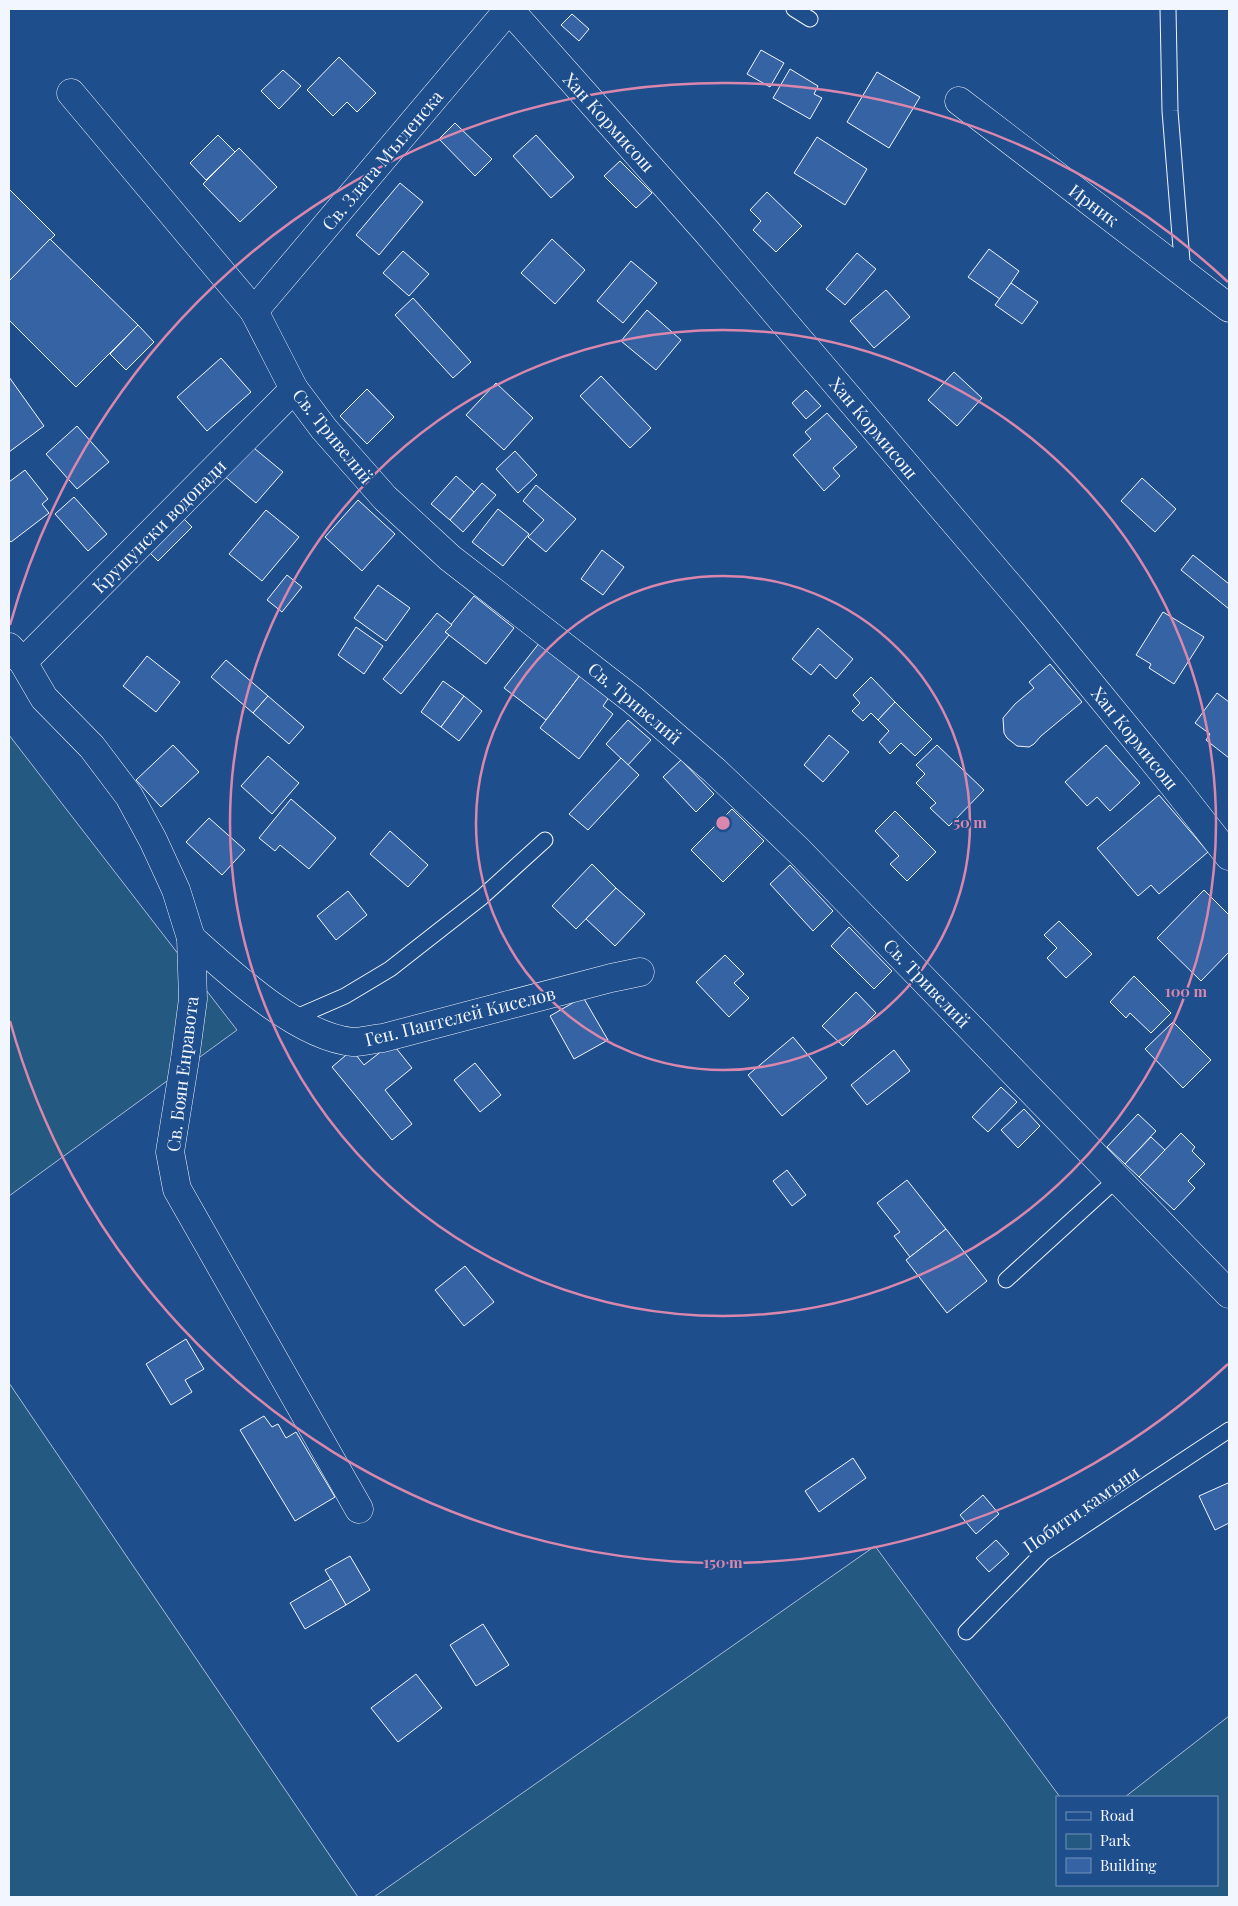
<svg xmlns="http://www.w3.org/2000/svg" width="1238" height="1906" viewBox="0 0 1238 1906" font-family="'Playfair Display',serif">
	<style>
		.green { fill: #245a82; stroke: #a8bbd7 }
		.building { fill: #3563a3; stroke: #f2f6ff }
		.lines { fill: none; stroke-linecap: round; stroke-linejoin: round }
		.lane-casing { stroke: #f2f6ff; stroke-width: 17 }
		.street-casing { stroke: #f2f6ff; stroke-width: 29 }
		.lane { stroke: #1f4e8c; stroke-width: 15 }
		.street { stroke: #1f4e8c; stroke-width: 28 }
		.ring { fill: none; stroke: #da87ad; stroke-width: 2.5 }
		.labels { text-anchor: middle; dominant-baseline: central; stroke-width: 4; stroke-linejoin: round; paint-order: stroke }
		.street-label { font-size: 18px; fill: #f2f6ff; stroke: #1f4e8c }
		.centre { fill: #da87ad; stroke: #1f4e8c; stroke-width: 2.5 }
		.ring-label { font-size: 15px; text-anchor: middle; font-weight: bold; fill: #da87ad; stroke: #1f4e8c; stroke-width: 4; stroke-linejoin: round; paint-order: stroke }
	</style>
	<rect width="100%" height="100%" fill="#1f4e8c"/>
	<g class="green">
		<path d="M9,735L237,1030L9,1196Z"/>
		<path d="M9,1383L358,1897H9Z"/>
		<path d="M875,1546L1060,1797H1057V1885H1217V1797H1125L1229,1716V1897H374Z"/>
	</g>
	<g class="building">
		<path d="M572,14L589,29L579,41L561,25Z"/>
		<path d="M761,50L784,63L770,87L747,74Z"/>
		<path d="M339,57L376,93L357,112L347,102L333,116L307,90Z"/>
		<path d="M790,69L818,86L814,94L822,98L810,119L773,98Z"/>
		<path d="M283,70L301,86L279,109L261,91Z"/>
		<path d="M877,72L920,97L889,148L847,122Z"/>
		<path d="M455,123L492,159L475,176L439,139Z"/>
		<path d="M218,135L235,152L206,180L190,163Z"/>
		<path d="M536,135L574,177L551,198L513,156Z"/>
		<path d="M817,137L867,169L845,205L794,173Z"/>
		<path d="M239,148L277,187L240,222L203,184Z"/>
		<path d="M620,161L652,193L636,208L604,176Z"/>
		<path d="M400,183L423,202L379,255L356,235Z"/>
		<path d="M9,189L55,235L9,281Z"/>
		<path d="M767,192L802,226L776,252L753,230L761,221L750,210Z"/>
		<path d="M50,239L138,325L76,387L9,320V281Z"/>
		<path d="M552,239L585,270L555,304L521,273Z"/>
		<path d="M989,249L1019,271L1000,299L968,277Z"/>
		<path d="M403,251L429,274L409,296L383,273Z"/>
		<path d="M857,253L876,269L845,305L826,289Z"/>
		<path d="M631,261L657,283L623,323L597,301Z"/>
		<path d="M1011,283L1038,302L1022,324L995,305Z"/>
		<path d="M886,290L910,317L874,348L850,321Z"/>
		<path d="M413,298L471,362L453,378L395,315Z"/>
		<path d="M647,310L681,340L656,370L621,341Z"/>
		<path d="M138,325L154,342L126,370L110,354Z"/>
		<path d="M221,358L251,392L207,431L177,397Z"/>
		<path d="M954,372L982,398L957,426L928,400Z"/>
		<path d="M601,376L651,428L630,448L580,396Z"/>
		<path d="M9,377L44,426L9,452Z"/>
		<path d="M496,383L533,418L504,450L466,415Z"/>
		<path d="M367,389L394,417L367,444L340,416Z"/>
		<path d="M806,390L821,406L806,419L792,403Z"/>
		<path d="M827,413L857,447L833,468L840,476L824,491L793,455L811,439L805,432Z"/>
		<path d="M77,426L109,462L77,489L46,454Z"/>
		<path d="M249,444L283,472L256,503L222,474Z"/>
		<path d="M515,451L537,475L518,493L496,469Z"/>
		<path d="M25,470L48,499L42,504L49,513L11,542L9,540V482Z"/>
		<path d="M456,476L474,492L450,520L431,504Z"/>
		<path d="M1142,478L1176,509L1155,532L1121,501Z"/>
		<path d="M482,483L496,495L463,532L450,520Z"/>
		<path d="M536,485L576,519L546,552L528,537L544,520L523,501Z"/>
		<path d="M74,497L107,534L88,551L55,514Z"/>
		<path d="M358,500L395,534L362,571L325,537Z"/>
		<path d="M498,509L529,534L503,566L472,542Z"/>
		<path d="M266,510L299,537L262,581L229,554Z"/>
		<path d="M178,513L192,527L158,561L144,547Z"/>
		<path d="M602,550L624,567L603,595L581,579Z"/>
		<path d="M1193,555L1229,584V609L1181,570Z"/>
		<path d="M287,575L302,587L282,612L267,600Z"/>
		<path d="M378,585L410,608L386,641L354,618Z"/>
		<path d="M474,596L514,628L486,664L445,632Z"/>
		<path d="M1163,612L1204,637L1174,684L1149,668L1151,664L1136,655Z"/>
		<path d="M437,613L452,625L445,632L449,635L401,694L383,679Z"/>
		<path d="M356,627L383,646L364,674L338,655Z"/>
		<path d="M818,628L853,659L836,679L820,664L811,675L792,659Z"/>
		<path d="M540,642L581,674L546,720L504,688Z"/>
		<path d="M147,656L180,682L156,712L123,686Z"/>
		<path d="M226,660L268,696L253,713L211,677Z"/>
		<path d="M1050,664L1082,702L1041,736L1034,744L1029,747L1017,746L1007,738L1004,733L1003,718L1015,704L1034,688L1029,682Z"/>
		<path d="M581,674L610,696L603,706L613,714L579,759L540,728Z"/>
		<path d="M871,677L895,702L878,720L871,713L863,721L852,711L860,703L853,695Z"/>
		<path d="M443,681L464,696L441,727L421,712Z"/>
		<path d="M1217,693L1229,702V758L1206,740L1210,734L1195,723Z"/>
		<path d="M268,696L304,727L289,744L253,713Z"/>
		<path d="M464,696L482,711L459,741L441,727Z"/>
		<path d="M895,702L932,739L915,756L901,743L890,754L879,742L889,731L878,720Z"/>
		<path d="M628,720L651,740L628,765L606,744Z"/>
		<path d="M829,735L849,752L823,782L804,765Z"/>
		<path d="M173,745L199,772L161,807L136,780Z"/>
		<path d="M937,745L984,790L949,826L930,808L936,803L916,783L925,774L916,765Z"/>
		<path d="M1106,745L1140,783L1110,811L1097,797L1087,806L1065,782Z"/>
		<path d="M268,756L299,783L272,814L241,786Z"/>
		<path d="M621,758L639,775L588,830L569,814Z"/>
		<path d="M681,760L714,794L696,812L663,777Z"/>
		<path d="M1159,795L1208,852L1159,894L1151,885L1138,896L1097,848Z"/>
		<path d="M291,799L336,838L309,869L280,845L275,851L259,838Z"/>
		<path d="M732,809L764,841L723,882L691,850Z"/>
		<path d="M895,811L936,852L907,881L890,864L899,856L875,831Z"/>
		<path d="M209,818L245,850L222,875L186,842Z"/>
		<path d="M390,831L428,865L408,887L370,854Z"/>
		<path d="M592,864L616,888L576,929L552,906Z"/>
		<path d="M790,865L833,911L813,931L770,884Z"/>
		<path d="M616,888L645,914L615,946L586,919Z"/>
		<path d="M1204,890L1229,915V952L1201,981L1157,938Z"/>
		<path d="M348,891L367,915L336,940L317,916Z"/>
		<path d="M1059,921L1092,954L1066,978L1047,958L1057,948L1044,935Z"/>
		<path d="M849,927L892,971L874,989L831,946Z"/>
		<path d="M725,955L744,974L734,983L749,998L729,1017L696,982Z"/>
		<path d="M1134,976L1171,1013L1151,1033L1130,1013L1126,1018L1110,1002Z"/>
		<path d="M856,992L876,1013L843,1046L822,1026Z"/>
		<path d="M583,997L608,1040L574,1059L550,1016Z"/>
		<path d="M1173,1022L1211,1060L1183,1088L1145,1049Z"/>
		<path d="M793,1037L827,1078L782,1116L748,1075Z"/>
		<path d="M392,1043L412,1068L385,1090L412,1124L392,1140L332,1067L352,1050L364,1065Z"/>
		<path d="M894,1050L910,1071L867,1105L851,1085Z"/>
		<path d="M475,1063L501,1095L480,1112L454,1080Z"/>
		<path d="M1001,1087L1017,1102L988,1132L972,1117Z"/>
		<path d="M1024,1109L1040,1126L1018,1148L1001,1130Z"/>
		<path d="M1138,1114L1156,1131L1125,1164L1107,1147Z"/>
		<path d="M1181,1133L1195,1147L1192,1151L1205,1164L1188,1181L1195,1188L1174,1210L1139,1177Z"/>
		<path d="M1151,1137L1165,1150L1139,1177L1125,1164Z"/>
		<path d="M787,1170L806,1195L792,1206L773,1181Z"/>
		<path d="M907,1180L946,1229L910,1257L894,1236L900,1232L877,1203Z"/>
		<path d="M946,1229L987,1281L947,1313L906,1260Z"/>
		<path d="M465,1266L494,1302L464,1326L435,1290Z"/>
		<path d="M186,1339L204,1369L185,1380L192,1392L171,1405L146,1364Z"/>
		<path d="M264,1416L272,1427L278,1424L286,1438L296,1432L335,1497L295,1521L240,1430Z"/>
		<path d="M853,1458L866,1478L819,1512L805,1491Z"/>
		<path d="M1228,1483L1229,1486V1523L1215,1530L1199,1496Z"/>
		<path d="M983,1495L999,1514L976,1534L960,1515Z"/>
		<path d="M996,1540L1009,1554L989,1572L976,1558Z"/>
		<path d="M350,1556L370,1590L346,1605L325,1570Z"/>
		<path d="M331,1579L346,1605L305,1629L290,1603Z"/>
		<path d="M483,1624L509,1665L476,1686L450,1645Z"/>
		<path d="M416,1674L442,1708L398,1742L371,1708Z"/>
	</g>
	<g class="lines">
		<defs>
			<g id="lane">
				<path d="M794,9L810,19"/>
				<path d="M1168,9L1170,111L1183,273"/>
				<path d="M292,1019L345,996L390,969L482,897L545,840"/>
				<path d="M1006,1280L1118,1178"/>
				<path d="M966,1632L1043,1553L1229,1430"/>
			</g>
			<g id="street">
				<path d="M509,9L707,232L1034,615L1175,787L1229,856"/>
				<path d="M71,93L254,311L294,389L324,429L385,498L450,558L633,700L715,771L799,851L1229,1294"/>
				<path d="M959,101L1229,308"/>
				<path d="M254,311L509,9"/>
				<path d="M9,647L23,662L44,698L92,747L129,796L153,840L176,890L191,938L193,999L185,1059L170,1152L177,1189L359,1509"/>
				<path d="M23,662L294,389"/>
				<path d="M191,938C231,974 298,1037 353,1042C362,1042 373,1039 383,1038L611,978L640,972"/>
			</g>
		</defs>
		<use href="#lane" class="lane-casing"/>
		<use href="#street" class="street-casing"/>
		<use href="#lane" class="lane"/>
		<use href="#street" class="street"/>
	</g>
	<g class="ring">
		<circle cx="723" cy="823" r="247"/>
		<circle cx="723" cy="823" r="493"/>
		<path d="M1228 1364A740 740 0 0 1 10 1021M10 625A740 740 0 0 1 1228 282"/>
	</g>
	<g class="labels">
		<g class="street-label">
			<text transform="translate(609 122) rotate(48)">Хан Кормисош</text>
			<text transform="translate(382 160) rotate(-50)">Св. Злата Мъгленска</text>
			<text transform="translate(1094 205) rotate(37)">Ирник</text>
			<text transform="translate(874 428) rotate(50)">Хан Кормисош</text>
			<text transform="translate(333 436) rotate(51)">Св. Тривелий</text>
			<text transform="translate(159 526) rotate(-45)">Крушунски водопади</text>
			<text transform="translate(635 703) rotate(40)">Св. Тривелий</text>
			<text transform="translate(1135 738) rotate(51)">Хан Кормисош</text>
			<text transform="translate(927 983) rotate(46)">Св. Тривелий</text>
			<text transform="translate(460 1016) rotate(-14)">Ген. Пантелей Киселов</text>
			<text transform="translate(182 1074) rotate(-83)">Св. Боян Енравота</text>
			<text transform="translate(1081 1509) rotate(-35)">Побити камъни</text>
		</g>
	</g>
	<circle cx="723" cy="823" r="8" class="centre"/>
	<g class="ring-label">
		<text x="970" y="828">50 m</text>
		<text x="1186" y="997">100 m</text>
		<text x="723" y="1568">150 m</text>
	</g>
	<rect width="1238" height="1906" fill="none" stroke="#f2f6ff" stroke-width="20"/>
	<rect x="1056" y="1796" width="162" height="90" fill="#1f4e8c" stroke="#7391ba"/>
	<rect x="1066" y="1812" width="25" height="8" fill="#1f4e8c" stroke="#7391ba"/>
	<text x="1100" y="1821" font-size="15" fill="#f2f6ff">Road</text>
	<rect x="1066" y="1834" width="25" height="15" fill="#245a82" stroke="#7391ba"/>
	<text x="1100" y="1846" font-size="15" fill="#f2f6ff">Park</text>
	<rect x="1066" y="1858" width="25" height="15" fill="#3563a3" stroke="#7391ba"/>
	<text x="1100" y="1871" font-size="15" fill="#f2f6ff">Building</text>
</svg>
